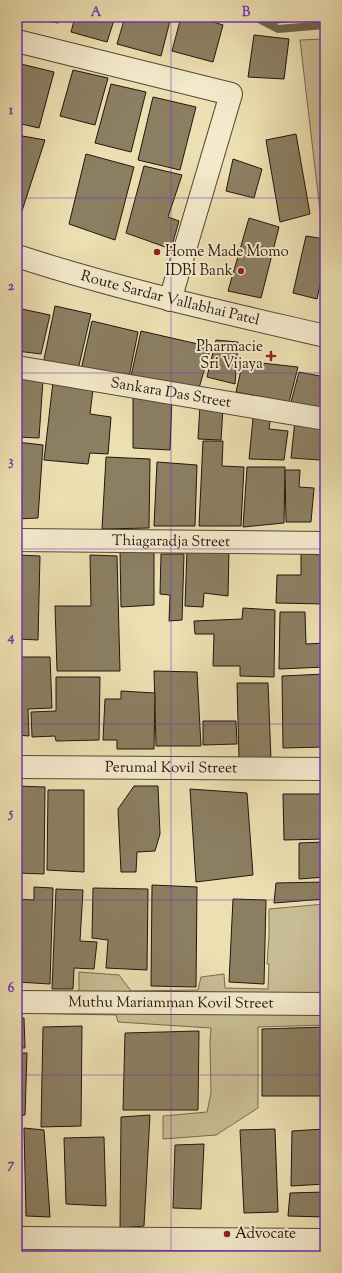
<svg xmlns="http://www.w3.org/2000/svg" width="342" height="1273" viewBox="0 0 342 1273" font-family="'Sorts Mill Goudy',serif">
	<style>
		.green { fill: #c9bd95; stroke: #756a50 }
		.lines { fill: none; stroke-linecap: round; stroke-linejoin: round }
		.stream { stroke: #71664d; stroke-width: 8 }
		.building { fill: #8b7f62; stroke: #21160c }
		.minor-casing { stroke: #544835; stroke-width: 24 }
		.minor { stroke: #f3eacc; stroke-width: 22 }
		.grid { fill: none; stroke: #7b2cbf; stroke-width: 1; stroke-opacity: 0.55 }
		.poi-dot { fill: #8f2418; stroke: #f3eacc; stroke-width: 1.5 }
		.labels { text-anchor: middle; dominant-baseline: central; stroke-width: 4; stroke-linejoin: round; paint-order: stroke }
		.poi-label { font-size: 15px; fill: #21160c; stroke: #f3eacc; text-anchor: start }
		.street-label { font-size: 15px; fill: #21160c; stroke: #f3eacc }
		.neatline { fill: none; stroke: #7b2cbf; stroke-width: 1.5 }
		.grid-label { font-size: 13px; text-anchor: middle; font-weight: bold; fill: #7b2cbf }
	</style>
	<rect width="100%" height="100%" fill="#ecdfb1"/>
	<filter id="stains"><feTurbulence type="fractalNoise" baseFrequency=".005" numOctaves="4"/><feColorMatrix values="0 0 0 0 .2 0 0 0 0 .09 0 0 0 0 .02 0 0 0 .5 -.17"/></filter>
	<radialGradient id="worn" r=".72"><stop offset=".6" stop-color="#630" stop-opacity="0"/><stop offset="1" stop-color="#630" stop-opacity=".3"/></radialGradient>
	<g class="green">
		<path d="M325,39V228H322L300,40Z"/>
		<path d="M325,904V1003L69,996L79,990V972L119,975L131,991L198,990L201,977L224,974L225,988L268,989L269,964H267L269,936V909Z"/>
		<path d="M17,1006L325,1008V1025L258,1027V1108L216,1135L163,1139V1116L207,1112L211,1093L210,1041L211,1028L118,1022L116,1015L17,1013Z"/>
		<rect x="17" y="1242" width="75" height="14"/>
	</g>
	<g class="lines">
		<path class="stream" d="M255,17L278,29L325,25"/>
	</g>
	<g class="building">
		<path d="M30,17H60L58,23Z"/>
		<path d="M75,17H115L107,42L71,32Z"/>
		<path d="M125,17H171L161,56L117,44Z"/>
		<path d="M181,17H197L223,25L213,62L172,51Z"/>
		<path d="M263,17H307V20L276,23Z"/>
		<path d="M254,35L289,39L284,79L248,77Z"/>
		<path d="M17,63L54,72L39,128L17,123Z"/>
		<path d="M73,70L108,78L95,125L60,116Z"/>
		<path d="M111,84L146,92L131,152L95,143Z"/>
		<path d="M153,97L196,107L180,170L138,160Z"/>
		<path d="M296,134L310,214L280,222L266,140Z"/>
		<path d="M17,135L45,140L20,217L17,216Z"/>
		<path d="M86,154L134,167L115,240L69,224Z"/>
		<path d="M233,159L262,169L254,198L226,191Z"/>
		<path d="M144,166L182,175L168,217L179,221L171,249L126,233Z"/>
		<path d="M249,218L279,227L261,298L228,291Z"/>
		<path d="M306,236L325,239V262L317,299L293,293Z"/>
		<path d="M55,306L91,314L77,374L42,369Z"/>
		<path d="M17,308L50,315L41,354L17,351Z"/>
		<path d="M92,321L138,332L129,377L81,370Z"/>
		<path d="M141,331L211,347L199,388L131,376Z"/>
		<path d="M216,340L238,342L235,384L207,377Z"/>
		<path d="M243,361L298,367L289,402L236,392Z"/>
		<path d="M299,372L325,377V410L291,402Z"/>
		<path d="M17,374L43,380L39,438L17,437Z"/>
		<path d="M53,382L93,389L90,414L111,417L108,454L90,453L88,464L44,460Z"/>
		<path d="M133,392L172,398L170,450L133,448Z"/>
		<path d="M200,405L223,408L221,440L198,439Z"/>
		<path d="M254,409L271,413L269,429L288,431L284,460L249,459Z"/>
		<path d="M295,420L322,423L320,460L291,458Z"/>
		<path d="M203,441H223L222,466L244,467L241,526H199Z"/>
		<path d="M17,442L43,445L38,518L17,519Z"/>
		<path d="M106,457L150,459L149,528L102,529Z"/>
		<path d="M157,462L197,465L195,526H154Z"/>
		<path d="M322,464L325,465V491H320Z"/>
		<path d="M247,467H285L284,523L243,527Z"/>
		<path d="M285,470H300L299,487L314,488L311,522H286Z"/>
		<path d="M229,549L228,596L204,593L203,607L185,606L187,550Z"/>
		<path d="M154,550V605L121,607L120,551Z"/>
		<path d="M161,554H184L182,620L169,621L170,595L160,594Z"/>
		<path d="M301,554L325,555V604L276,603L277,575H301Z"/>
		<path d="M17,555L40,556L38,640L17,639Z"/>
		<path d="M90,555L117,556L120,671H57L55,606H91Z"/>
		<path d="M243,608L275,610L274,677L240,676V666H213L214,634H195L194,621L242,619Z"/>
		<path d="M280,612H305L306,644L325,643V667L279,669Z"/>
		<path d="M17,657H50L52,708L28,709L29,736L17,735Z"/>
		<path d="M154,671L197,672L201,746H156Z"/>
		<path d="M325,674V747L283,748L282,676Z"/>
		<path d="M56,677H100L99,740L56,741L55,736L32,737L31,712L56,711Z"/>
		<path d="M237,683H268L271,760L239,759Z"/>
		<path d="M121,691L155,693L154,749H117V740H103L105,699H121Z"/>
		<path d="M203,721H236L237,744L203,745Z"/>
		<path d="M17,786L45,787L44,874L17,873Z"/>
		<path d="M134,786H158L160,834L155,851L137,852L136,872H121L118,809Z"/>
		<path d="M190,789L247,793L253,875L196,882Z"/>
		<path d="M48,790H84V872L47,870Z"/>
		<path d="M283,794H325V839L284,840Z"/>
		<path d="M325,842V877L299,879V843Z"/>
		<path d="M325,882V899L274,903L276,883Z"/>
		<path d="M152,885L197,887L196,987L151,986Z"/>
		<path d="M34,887L53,888L50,984L17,982V899L34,900Z"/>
		<path d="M93,888L148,889L147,970L106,968L108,940L92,938Z"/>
		<path d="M56,889L83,890L80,941L97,942L94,969L74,968L73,989H52Z"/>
		<path d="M233,899L266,900L264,984L229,982Z"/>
		<path d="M17,1018H24L25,1048H17Z"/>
		<path d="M82,1026L81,1126L41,1127L43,1027Z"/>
		<path d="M325,1027V1096H262V1029Z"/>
		<path d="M199,1031L198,1110H123L125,1033Z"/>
		<path d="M17,1053H27L25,1115L17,1116Z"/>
		<path d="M150,1115L144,1226L120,1228L121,1117Z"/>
		<path d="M24,1128L44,1130L50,1217L26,1216Z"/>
		<path d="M275,1129L278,1212L244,1213L240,1130Z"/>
		<path d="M325,1129V1184L291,1186L292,1131Z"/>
		<path d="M104,1137L106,1206L66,1204L64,1138Z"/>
		<path d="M204,1144L201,1209L173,1208L175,1145Z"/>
		<path d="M325,1192V1217L288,1216L290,1193Z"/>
		<path d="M92,1254L148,1256H92Z"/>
	</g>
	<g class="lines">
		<defs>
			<g id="minor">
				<path d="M17,41L231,94L170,300"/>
				<path id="s1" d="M17,256C118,289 222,312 325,336"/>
				<path id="s2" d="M17,367L325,419"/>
				<path id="s3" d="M17,540L325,543"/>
				<path id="s4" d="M17,767L325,769"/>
				<path id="s5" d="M17,1002L325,1004"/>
				<path d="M17,1238L325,1240"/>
			</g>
		</defs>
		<use href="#minor" class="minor-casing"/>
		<use href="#minor" class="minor"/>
	</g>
	<path class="grid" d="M171,17V1256M17,198H325M17,373H325M17,549H325M17,724H325M17,900H325M17,1075H325"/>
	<g class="poi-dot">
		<circle cx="157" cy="252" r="4"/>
		<circle cx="241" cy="271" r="4"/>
		<path d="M269 350h4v4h4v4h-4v4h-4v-4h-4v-4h4z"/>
		<circle cx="227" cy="1234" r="4"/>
	</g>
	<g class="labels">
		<g class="poi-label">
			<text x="165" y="252">Home Made Momo</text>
			<text x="233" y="271" text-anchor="end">IDBI Bank</text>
			<text x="263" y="347" text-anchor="end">Pharmacie<tspan x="263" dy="17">Sri Vijaya</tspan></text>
			<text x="235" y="1234">Advocate</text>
		</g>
		<g class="street-label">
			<text stroke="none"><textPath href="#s1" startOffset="159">Route Sardar Vallabhai Patel</textPath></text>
			<text stroke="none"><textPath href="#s2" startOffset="156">Sankara Das Street</textPath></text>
			<text stroke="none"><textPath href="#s3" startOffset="154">Thiagaradja Street</textPath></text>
			<text stroke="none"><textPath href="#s4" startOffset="154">Perumal Kovil Street</textPath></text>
			<text stroke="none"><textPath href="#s5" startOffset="154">Muthu Mariamman Kovil Street</textPath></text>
		</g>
	</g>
	<rect width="342" height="1273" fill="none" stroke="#ecdfb1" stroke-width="44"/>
	<rect x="22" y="22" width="298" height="1229" class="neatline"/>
	<g class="grid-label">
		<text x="96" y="16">A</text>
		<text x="246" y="16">B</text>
		<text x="11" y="114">1</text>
		<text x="11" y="290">2</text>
		<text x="11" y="465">3</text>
		<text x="11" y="641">4</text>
		<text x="11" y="817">5</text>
		<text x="11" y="992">6</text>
		<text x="11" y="1168">7</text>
	</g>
	<rect width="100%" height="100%" filter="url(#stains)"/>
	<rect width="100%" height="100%" fill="url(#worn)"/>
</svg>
